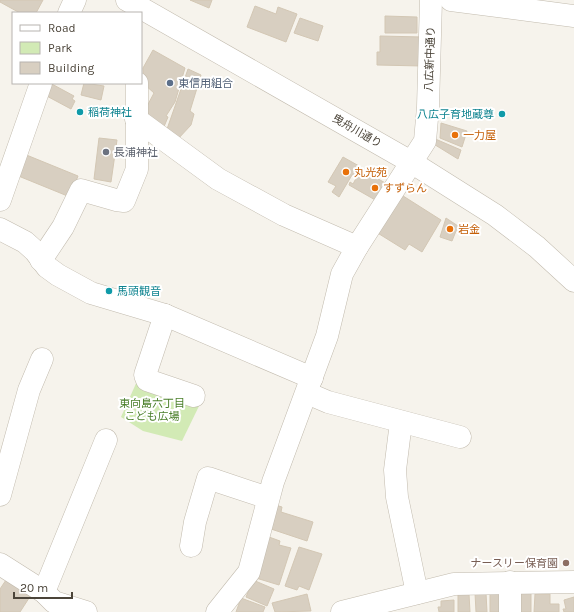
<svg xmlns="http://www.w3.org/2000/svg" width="574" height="612" viewBox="0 0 574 612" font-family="Karla,'Noto Sans JP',sans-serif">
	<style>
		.green { fill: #d2eab5 }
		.building { fill: #d8cfc1; stroke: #d3c7b4 }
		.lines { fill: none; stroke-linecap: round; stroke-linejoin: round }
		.minor-casing { stroke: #c2bbae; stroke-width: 23 }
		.minor { stroke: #fff; stroke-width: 22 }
		.service-dot { fill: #5c6f8a; stroke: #fff; stroke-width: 1.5 }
		.culture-dot { fill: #0f9aa8; stroke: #fff; stroke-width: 1.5 }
		.food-dot { fill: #e8710a; stroke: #fff; stroke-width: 1.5 }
		.worship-dot { fill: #6b7280; stroke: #fff; stroke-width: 1.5 }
		.education-dot { fill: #8d6e63; stroke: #fff; stroke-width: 1.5 }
		.labels { text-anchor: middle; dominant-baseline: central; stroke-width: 4; stroke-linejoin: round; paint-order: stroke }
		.street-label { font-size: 11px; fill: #4b4439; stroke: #fff }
		.service-label { font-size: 11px; fill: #4e5e75; stroke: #fff; text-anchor: start }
		.culture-label { font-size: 11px; fill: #0d838f; stroke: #fff; text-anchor: start }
		.food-label { font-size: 11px; fill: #c56008; stroke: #fff; text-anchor: start }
		.worship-label { font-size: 11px; fill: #5b616d; stroke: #fff; text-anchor: start }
		.park-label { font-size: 11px; fill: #4a7f2a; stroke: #fff }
		.education-label { font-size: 11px; fill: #785e54; stroke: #fff; text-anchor: end }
	</style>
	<rect width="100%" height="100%" fill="#f6f3ec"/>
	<path class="green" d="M138,379L200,404L182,441L143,431L121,417Z"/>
	<g class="building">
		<path d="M0,0H43L36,13H20L0,2Z"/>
		<path d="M190,0H212L209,8Z"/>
		<path d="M255,6L276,14L278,7L297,14L286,42L247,27Z"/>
		<path d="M385,16L417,17V33H385Z"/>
		<path d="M300,18L323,26L318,41L294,33Z"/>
		<path d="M380,36L422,37V66L377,65V52H380Z"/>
		<path d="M153,50L185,68L175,102L166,116L168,117L163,129L145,115V110L154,93L144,84L143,68Z"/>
		<path d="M188,69L201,75L190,111L194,114L191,125L177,140L166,132Z"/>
		<path d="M50,83L74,96L72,99L75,101L71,109L43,94Z"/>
		<path d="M84,83L104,86L101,100L81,95Z"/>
		<path d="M441,123L467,131L462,147L440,138Z"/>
		<path d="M99,138L117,140L111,182L94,179Z"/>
		<path d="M433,138L461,150L458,159L432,143Z"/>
		<path d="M24,154L78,176L70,197L16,175Z"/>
		<path d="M343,157L359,166L354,175H352L339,197L332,192L336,186L328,182Z"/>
		<path d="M361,169L387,184L377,201L349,185L350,182L353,184Z"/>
		<path d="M400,194L441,220L422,252L409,244L405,250L376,232Z"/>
		<path d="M446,218L461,228L460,232L456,231L452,241L440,237Z"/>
		<path d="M272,504L282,507L281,512L313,522L307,541L265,527Z"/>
		<path d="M269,537L280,541L279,545L291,548L279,585L256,578Z"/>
		<path d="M299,547L322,554L309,590L299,586L297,590L285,586Z"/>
		<path d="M6,580L31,595L20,612H0V589Z"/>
		<path d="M253,580L274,589L267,606L246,597Z"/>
		<path d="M514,591L531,592V612H514Z"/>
		<path d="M475,593H486L487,612H476Z"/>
		<path d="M490,593H504L505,612H490Z"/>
		<path d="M307,594L311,611L275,612L272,603Z"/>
		<path d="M458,594H469L470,612H458Z"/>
		<path d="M535,594H550V604H559V612H534Z"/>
		<path d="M574,597V612H564L563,609H566L564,600Z"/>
		<path d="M241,598L265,607L263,612H236Z"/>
		<path d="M454,600V612H439L438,607H441V601Z"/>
	</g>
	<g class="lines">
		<defs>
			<g id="minor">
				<path d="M127,0L411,162L495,215L537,247L574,281"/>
				<path d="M451,0L574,16"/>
				<path d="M69,13L75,0"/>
				<path d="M136,119L218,179L284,215L357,247"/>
				<path d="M0,200L41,83"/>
				<path d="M0,229L25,242L35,251L47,267L58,275L91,293L165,315L312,378"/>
				<path d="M41,260L63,227L81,190L116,200L124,201L137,169V83"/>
				<path d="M165,315L145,375L147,380L194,396"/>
				<path d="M307,393L328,402L460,437"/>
				<path d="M401,422L395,470L397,497L417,593"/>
				<path d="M0,495L29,390L42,359"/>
				<path d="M191,546L195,522L208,478L268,498"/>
				<path d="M0,564L44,592L54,602L86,612"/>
				<path d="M510,582V612"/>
				<path d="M44,592L106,440"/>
				<path d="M217,612L249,572L273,482L327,336L342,274L357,247L425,141L428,107L431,0"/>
				<path d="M342,612L454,584L574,582"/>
			</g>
		</defs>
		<use href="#minor" class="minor-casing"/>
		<use href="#minor" class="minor"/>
	</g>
	<circle class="service-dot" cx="170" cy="83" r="4"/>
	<g class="culture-dot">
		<circle cx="80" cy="112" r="4"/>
		<circle cx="502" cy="114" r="4"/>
		<circle cx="109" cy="291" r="4"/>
	</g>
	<g class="food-dot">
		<circle cx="455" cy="135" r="4"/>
		<circle cx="346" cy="172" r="4"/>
		<circle cx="375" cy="188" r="4"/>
		<circle cx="450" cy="229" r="4"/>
	</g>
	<circle class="worship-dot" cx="106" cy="152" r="4"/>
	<circle class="education-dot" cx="566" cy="563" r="4"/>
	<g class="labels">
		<g class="street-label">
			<text transform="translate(430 59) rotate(-88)">八広新中通り</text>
			<text transform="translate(357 131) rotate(30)">曳舟川通り</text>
		</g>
		<g class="service-label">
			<text x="178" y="83">東信用組合</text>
		</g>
		<g class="culture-label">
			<text x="88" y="112">稲荷神社</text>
			<text x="494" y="114" text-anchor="end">八広子育地蔵尊</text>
			<text x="117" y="291">馬頭観音</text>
		</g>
		<g class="food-label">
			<text x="463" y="135">一力屋</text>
			<text x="354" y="172">丸光苑</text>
			<text x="383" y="188">すずらん</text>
			<text x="458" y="229">岩金</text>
		</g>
		<g class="worship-label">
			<text x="114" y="152">長浦神社</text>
		</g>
		<g class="park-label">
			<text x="152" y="403">東向島六丁目<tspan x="152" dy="13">こども広場</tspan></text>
		</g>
		<g class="education-label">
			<text x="558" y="563">ナースリー保育園</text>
		</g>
	</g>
	<rect x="12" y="12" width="130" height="72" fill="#ffffff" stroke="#b7b4b0"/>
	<rect x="20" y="25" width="20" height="6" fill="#ffffff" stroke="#b7b4b0"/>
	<text x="48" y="32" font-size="12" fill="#4b4439">Road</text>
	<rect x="20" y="42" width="20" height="12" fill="#d2eab5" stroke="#b7b4b0"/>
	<text x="48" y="52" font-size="12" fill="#4b4439">Park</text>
	<rect x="20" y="62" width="20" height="12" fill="#d8cfc1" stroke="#b7b4b0"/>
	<text x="48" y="72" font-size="12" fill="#4b4439">Building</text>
	<path d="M14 592v6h58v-6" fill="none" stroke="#4b4439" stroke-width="2"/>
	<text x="20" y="592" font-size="12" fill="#4b4439" stroke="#ffffff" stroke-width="3" paint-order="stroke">20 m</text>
</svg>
